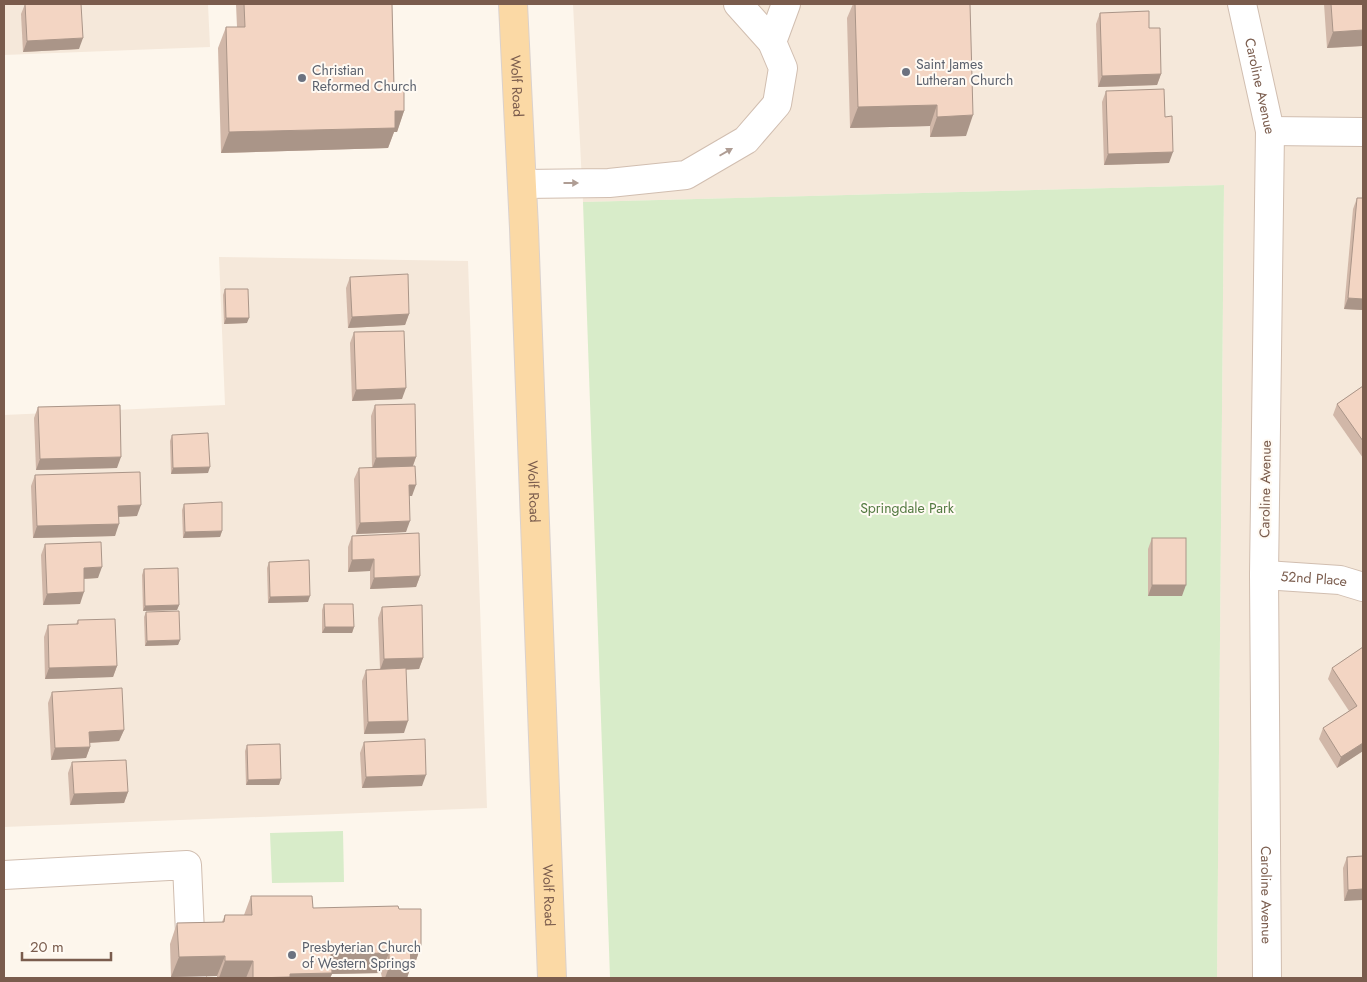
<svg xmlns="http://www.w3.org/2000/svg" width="1367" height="982" viewBox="0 0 1367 982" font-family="Jost,sans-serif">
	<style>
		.residential { fill: #f5e8da }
		.green { fill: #d8ecc9 }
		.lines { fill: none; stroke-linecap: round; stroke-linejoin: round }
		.minor-casing { stroke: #d1beb0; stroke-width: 30 }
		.major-casing { stroke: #dad1cd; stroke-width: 30 }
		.minor { stroke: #fff; stroke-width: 28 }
		.major { stroke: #fbd9a5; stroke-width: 28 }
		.wall { fill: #d1b7a8 }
		.shaded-wall { fill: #aa9588 }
		.building { fill: #f3d5c3; stroke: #aa9588 }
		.oneway { fill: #af9d94 }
		.worship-dot { fill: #6b7280; stroke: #fffaf3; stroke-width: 2 }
		.labels { text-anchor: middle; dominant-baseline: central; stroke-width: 4; stroke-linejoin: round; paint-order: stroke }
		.worship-label { font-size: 14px; fill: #5b616d; stroke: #fffaf3; text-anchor: start }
		.street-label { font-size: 14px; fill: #7a5c4d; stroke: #fffaf3 }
		.park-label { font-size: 14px; fill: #537a41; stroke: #fffaf3 }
	</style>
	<rect width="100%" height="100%" fill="#fdf6ec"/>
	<g class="residential">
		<path d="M4,4H208L210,47L4,55Z"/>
		<path d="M573,4H1363V978H1217L1224,185L583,202Z"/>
		<path d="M219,257L468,261L487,808L4,827V415L225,405Z"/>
	</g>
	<g class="green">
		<path d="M1224,185L1217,978H610L583,202Z"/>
		<path d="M343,831L344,882L272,883L270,833Z"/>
	</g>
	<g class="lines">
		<defs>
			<g id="minor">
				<path id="s1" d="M1242,4L1270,131L1264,575L1267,978"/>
				<path d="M772,42L786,4"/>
				<path d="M1270,131L1363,132"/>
				<path d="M522,184L609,183L686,175L746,140L777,104L783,68L772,42L738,4"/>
				<path id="s2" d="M1264,575L1340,580L1363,587"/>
				<path d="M4,875L187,865L192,978"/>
			</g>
			<g id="major">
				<path id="s3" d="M513,4L524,228L552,978"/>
			</g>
		</defs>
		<use href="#minor" class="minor-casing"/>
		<use href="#major" class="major-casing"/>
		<use href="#minor" class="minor"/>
		<use href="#major" class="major"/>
	</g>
	<g class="wall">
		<path d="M25,4L79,49L23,52L21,14Z"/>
		<path d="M236,4H392L394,87L404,111L397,132H394L388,148L221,153L218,48L226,27H237Z"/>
		<path d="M853,4H970L966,136L930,137V126L850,128L847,18Z"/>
		<path d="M1324,4H1363V64L1362,46L1327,48Z"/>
		<path d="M1100,13L1149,28L1161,74L1157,85L1098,87L1096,24Z"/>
		<path d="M1106,91L1165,117L1169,163L1104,165L1102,102Z"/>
		<path d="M1357,198H1363V310L1344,309L1353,209Z"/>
		<path d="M350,277L409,314L405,325L348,328L346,288Z"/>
		<path d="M225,289L247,323L224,324L223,295Z"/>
		<path d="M354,332L402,399L352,401L350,343Z"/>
		<path d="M1363,386V458L1333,415L1337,404Z"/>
		<path d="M375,405L416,457L413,466L412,496H409L406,532L356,534L354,479L359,468H372L371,416Z"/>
		<path d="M38,407L117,468L36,470L34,418Z"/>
		<path d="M172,435L208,473L171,474L170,441Z"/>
		<path d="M35,475L137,516L118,517L115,536L33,538L31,486Z"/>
		<path d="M184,504L222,531L220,537L183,538L182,510Z"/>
		<path d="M352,536L420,576L416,587L370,589V571L348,572V547Z"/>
		<path d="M1152,538L1182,596H1148V549Z"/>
		<path d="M45,544L98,578L84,579L80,604L43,605L41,555Z"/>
		<path d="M269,562L308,602L268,603L267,568Z"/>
		<path d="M144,569L179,605L177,610L143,611L142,575Z"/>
		<path d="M324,604L354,627L352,633H322V610Z"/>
		<path d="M382,607L423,658L419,669L406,670L404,733L364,734L362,681L366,670L380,669L378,618Z"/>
		<path d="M146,612L180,640L178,645L145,646L144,617Z"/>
		<path d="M78,620L117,666L113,677L45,679L44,637L48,625L76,624Z"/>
		<path d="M1363,647V751L1337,768L1319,739L1323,728L1349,711L1328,679L1332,668Z"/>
		<path d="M52,692L124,730L119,741L90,743V747L86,758L51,760L48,703Z"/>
		<path d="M364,742L422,786L362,788L360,753Z"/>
		<path d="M247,745L281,779L279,785H246L245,751Z"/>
		<path d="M72,762L128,792L124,803L70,805L68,773Z"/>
		<path d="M1363,856L1344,901L1343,868L1347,857Z"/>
		<path d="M251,896L313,908L421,946L414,966H411L407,978H382L381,973L332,974L330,978H217V976L171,977L170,944L177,923L222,922L225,915H244Z"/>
	</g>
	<g class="shaded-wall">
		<path d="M1363,30V42L1362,46L1327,48L1333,32Z"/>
		<path d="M83,38L79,49L23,52L27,41Z"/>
		<path d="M1161,74L1157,85L1098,87L1102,76Z"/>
		<path d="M937,105L930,126L850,128L858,107Z"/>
		<path d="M395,111H404L397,132H394L388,148L221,153L229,132Z"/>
		<path d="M973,115L966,136L930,137L937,117Z"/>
		<path d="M1173,152L1169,163L1104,165L1108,154Z"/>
		<path d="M1348,298L1363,299V310L1344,309Z"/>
		<path d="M409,314L405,325L348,328L352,317Z"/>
		<path d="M226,318H249L247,323L224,324Z"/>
		<path d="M406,388L402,399L352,401L356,390Z"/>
		<path d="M121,457L117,468L36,470L40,459Z"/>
		<path d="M416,457L412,468L372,469L376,458Z"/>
		<path d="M210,467L208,473L171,474L173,468Z"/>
		<path d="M409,485H416L412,496H405Z"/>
		<path d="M141,505L137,516L114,517L118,506Z"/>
		<path d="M410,521L406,532L356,534L360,523Z"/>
		<path d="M119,524L115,536L33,538L37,526Z"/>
		<path d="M222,531L220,537L183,538L185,532Z"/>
		<path d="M374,559L370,571L348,572L352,560Z"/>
		<path d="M102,567L98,578L80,579L84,568Z"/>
		<path d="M420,576L416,587L370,589L374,578Z"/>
		<path d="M1152,585H1186L1182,596H1148Z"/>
		<path d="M84,592L80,604L43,605L47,594Z"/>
		<path d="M310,596L308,602L268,603L270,597Z"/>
		<path d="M179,605L177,610L143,611L145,606Z"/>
		<path d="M325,627H354L352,633H322Z"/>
		<path d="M180,640L178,645L145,646L147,641Z"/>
		<path d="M423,658L419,669L380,670L384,659Z"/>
		<path d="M117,666L113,677L45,679L49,668Z"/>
		<path d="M408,721L404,733L364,734L368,722Z"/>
		<path d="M124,730L119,741L85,743L89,732Z"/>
		<path d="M1363,743V751L1337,768L1341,757Z"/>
		<path d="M90,747L86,758L51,760L55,748Z"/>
		<path d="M426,775L422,786L362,788L366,777Z"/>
		<path d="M281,779L279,785H246L248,780Z"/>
		<path d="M128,792L124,803L70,805L74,794Z"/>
		<path d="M1363,889V900L1344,901L1348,890Z"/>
		<path d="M410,946H421L414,966H411L407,978H385L389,967Z"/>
		<path d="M389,953L381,973L332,974L330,978H253L290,974L331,954Z"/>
		<path d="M225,956L217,976L171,977L179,957Z"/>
		<path d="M225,961H253L246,978H219Z"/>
	</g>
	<g class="building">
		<path d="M25,4H81L83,38L27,41Z"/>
		<path d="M244,4H392L394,87H404V111H395V128L229,132L226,27H245Z"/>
		<path d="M855,4H970L973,115L937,117V105L858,107Z"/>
		<path d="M1331,4H1363V30L1333,32Z"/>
		<path d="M1149,11V28H1160L1161,74L1102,76L1100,13Z"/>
		<path d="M1164,89L1165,117L1172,116L1173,152L1108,154L1106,91Z"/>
		<path d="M1357,198H1363V299L1348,298Z"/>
		<path d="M408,274L409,314L352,317L350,277Z"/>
		<path d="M225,289H248L249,318H226Z"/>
		<path d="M404,331L406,388L356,390L354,332Z"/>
		<path d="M1363,386V441L1337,404Z"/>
		<path d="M415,404L416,457L376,458L375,405Z"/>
		<path d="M120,405L121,457L40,459L38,407Z"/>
		<path d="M208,433L210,467L173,468L172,435Z"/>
		<path d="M415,466L416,485H409L410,521L360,523L359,468Z"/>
		<path d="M140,472L141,505L118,506L119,524L37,526L35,475Z"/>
		<path d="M222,502V531L185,532L184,504Z"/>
		<path d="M419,533L420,576L374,578V559L352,560V536Z"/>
		<rect x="1152" y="538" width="34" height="47"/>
		<path d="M101,542L102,567L84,568V592L47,594L45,544Z"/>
		<path d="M309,560L310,596L270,597L269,562Z"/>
		<path d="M178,568L179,605L145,606L144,569Z"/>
		<path d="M324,604H353L354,627H325Z"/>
		<path d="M422,605L423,658L384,659L382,607Z"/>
		<path d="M179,611L180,640L147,641L146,612Z"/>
		<path d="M115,619L117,666L49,668L48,625L78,624V620Z"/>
		<path d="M1363,647V743L1341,757L1323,728L1357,706L1332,668Z"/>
		<path d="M406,668L408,721L368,722L366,670Z"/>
		<path d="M122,688L124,730L89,732L90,747L55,748L52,692Z"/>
		<path d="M425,739L426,775L366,777L364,742Z"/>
		<path d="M280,744L281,779L248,780L247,745Z"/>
		<path d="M126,760L128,792L74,794L72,762Z"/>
		<path d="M1363,856V889L1348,890L1347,857Z"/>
		<path d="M251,896H312L313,908L398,906L399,909H421V946H410L411,966L389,967V953L331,954L332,973L290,974V977L253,978V961H225V956L179,957L177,923L224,922L225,915H252Z"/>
	</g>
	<defs><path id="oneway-solid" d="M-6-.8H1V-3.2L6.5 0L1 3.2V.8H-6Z" transform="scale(1.25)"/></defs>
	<g class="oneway">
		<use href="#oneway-solid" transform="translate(726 152) rotate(-30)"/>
		<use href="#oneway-solid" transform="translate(571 183)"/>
	</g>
	<g class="worship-dot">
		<circle cx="906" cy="72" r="5"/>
		<circle cx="302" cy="78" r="5"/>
		<circle cx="292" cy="955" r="5"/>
	</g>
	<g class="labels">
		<g class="worship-label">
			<text x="916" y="64">Saint James<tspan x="916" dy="16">Lutheran Church</tspan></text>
			<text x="312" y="70">Christian<tspan x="312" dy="16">Reformed Church</tspan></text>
			<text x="302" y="947">Presbyterian Church<tspan x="302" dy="16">of Western Springs</tspan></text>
		</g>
		<g class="street-label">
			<text stroke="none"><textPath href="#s3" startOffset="82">Wolf Road</textPath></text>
			<text stroke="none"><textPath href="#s1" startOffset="84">Caroline Avenue</textPath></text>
			<text transform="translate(1265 489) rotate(-89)">Caroline Avenue</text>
			<text stroke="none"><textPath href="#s3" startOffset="488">Wolf Road</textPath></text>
			<text stroke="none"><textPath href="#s2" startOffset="50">52nd Place</textPath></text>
			<text stroke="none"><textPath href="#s1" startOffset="894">Caroline Avenue</textPath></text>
			<text stroke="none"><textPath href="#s3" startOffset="892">Wolf Road</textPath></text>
		</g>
		<g class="park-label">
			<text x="907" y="508">Springdale Park</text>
		</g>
	</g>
	<rect width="1367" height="982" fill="none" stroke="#7a5c4d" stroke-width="10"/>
	<path d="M22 952v8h89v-8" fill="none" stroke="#7a5c4d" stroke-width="2.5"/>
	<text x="30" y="952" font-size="15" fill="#7a5c4d" stroke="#fffaf3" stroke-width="4" paint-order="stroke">20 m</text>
</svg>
